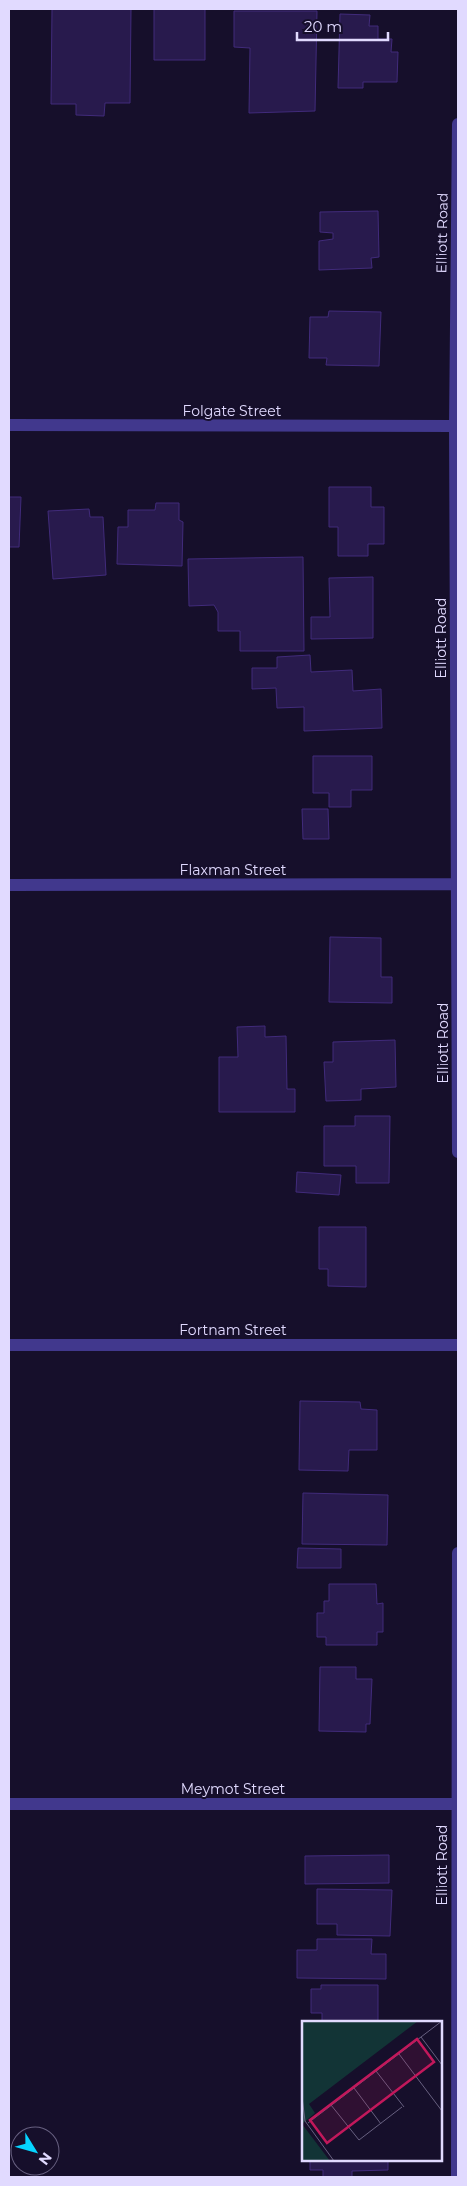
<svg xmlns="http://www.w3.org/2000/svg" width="467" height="2186" viewBox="0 0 467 2186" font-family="Montserrat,sans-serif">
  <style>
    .building { fill: #281a4d; stroke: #412b7b }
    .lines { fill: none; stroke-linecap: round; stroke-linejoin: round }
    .minor { stroke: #41388d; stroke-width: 12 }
    .labels { text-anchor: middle; stroke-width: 4; stroke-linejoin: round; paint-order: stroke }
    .street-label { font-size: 14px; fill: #e1daff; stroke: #160f2b }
    .inset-road { fill: none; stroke: #676080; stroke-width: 1 }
    .view { fill: #c2185b; fill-opacity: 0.15; stroke: #c2185b; stroke-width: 2.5 }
    .inset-edge { fill: none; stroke: #e1daff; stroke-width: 2.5 }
  </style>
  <rect width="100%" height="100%" fill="#160f2b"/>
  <path class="building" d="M52 9H131L130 103H105L104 116 76 115V104H51Z
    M154 9H205V60H154Z
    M234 11H317L315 111 249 113 250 48 234 47Z
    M340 14 370 15 369 26H378V39H392L391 52H398L397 82H363V88H338Z
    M378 211 379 257 371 258 372 268 319 270V241L333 239V233L320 232V212Z
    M329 311 381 312 379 366 326 365 327 358H309L310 317H328Z
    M329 487H371V507H384V544H368V556H338V527H329Z
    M9 497H21L19 547H9Z
    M156 503H179V520L183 522 182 566 117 564 118 527H128V510H155Z
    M89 509 90 517H103L106 575 53 579 48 511Z
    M303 557 304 651H240V631H218V612L214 605 189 606 188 559Z
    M373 577V638L311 639V617H330L329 578Z
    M310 655 311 672 352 670 353 691 381 689 382 728 304 731V707L277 708 276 688 252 689V668H277V657Z
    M313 756H372V790H351V807H329V793H313Z
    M302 809H328L329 839H303Z
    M330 937 381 938V977H392V1003L329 1002Z
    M265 1026V1037L286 1036 287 1089H295V1112H219V1057H238L237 1027Z
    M395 1040 396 1087 361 1089V1100L326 1101 324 1062H333V1042Z
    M355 1116H390L389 1183H356V1166H324V1126H355Z
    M297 1172 341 1175 339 1195 296 1192Z
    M319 1227H366V1287L328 1286V1269H319Z
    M300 1401 360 1402 361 1409 377 1410V1450H349L348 1471 299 1470Z
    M303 1493 388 1495 387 1545 302 1544Z
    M298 1548 341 1549V1568H297Z
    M329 1584H376L377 1604 383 1603V1632H377V1645H326V1637H317V1613H324V1601H329Z
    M320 1667H356V1679H372L370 1724H366V1732L319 1731Z
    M389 1855V1883L305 1884V1856Z
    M317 1889 392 1890 390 1936 337 1935V1924H317Z
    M317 1939H372L371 1954H386V1979L297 1978V1950H317Z
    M321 1985H378V2022H322V2013H311V1989H321Z
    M310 2160H388V2170L352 2171V2177H323V2170H310Z"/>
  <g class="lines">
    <path class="minor" d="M458 124 455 426 458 1152
      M9 425 455 426
      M9 885 457 884
      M9 1345H458
      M9 1804H457
      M457 2177 458 1553"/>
  </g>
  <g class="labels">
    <g class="street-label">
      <text transform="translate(442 233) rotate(-89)" y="5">Elliott Road</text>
      <text x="232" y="416">Folgate Street</text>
      <text transform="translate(441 638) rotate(-90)" y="5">Elliott Road</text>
      <text x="233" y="875">Flaxman Street</text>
      <text transform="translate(443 1043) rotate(-90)" y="5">Elliott Road</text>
      <text x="233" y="1335">Fortnam Street</text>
      <text x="233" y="1794">Meymot Street</text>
      <text transform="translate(442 1865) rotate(-90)" y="5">Elliott Road</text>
    </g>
  </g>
  <g transform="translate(302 2021)">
    <rect width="140" height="140" fill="#160f2b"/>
    <path d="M0 0H116L7 83 13 92 0 103 28 140H0Z" fill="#123436"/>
    <path class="inset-road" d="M119 16 140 44M97 33 140 90M74 50 102 86M52 67 79 103M0 76 3 100 32 140M29 84 57 119 100 86M6 102 140 0"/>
    <path class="view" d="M115 18 132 41 25 122 8 99Z"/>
    <rect width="140" height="140" class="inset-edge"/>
  </g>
  <rect width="467" height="2186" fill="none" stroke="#e1daff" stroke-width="20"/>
  <g transform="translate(35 2151) rotate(127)"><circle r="24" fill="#160f2b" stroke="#676080"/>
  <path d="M0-4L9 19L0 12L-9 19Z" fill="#06d4ff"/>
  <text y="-8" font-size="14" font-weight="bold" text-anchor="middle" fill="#e1daff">N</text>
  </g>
  <path d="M297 32v8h91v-8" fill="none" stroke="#e1daff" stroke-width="2.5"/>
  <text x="304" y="32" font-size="15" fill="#e1daff" stroke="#160f2b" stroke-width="4" paint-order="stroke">20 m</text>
</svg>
